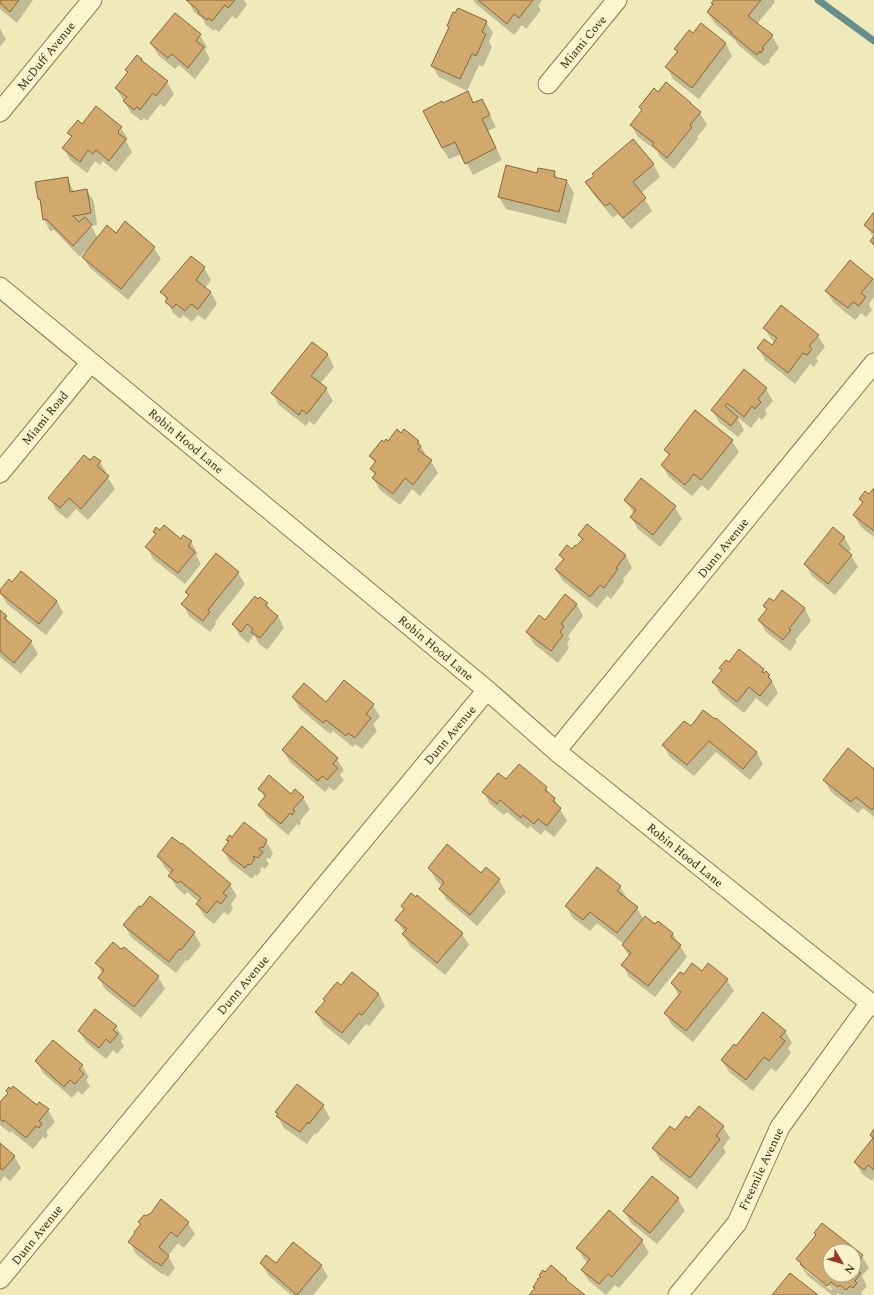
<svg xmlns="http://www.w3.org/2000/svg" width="874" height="1295" viewBox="0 0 874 1295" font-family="Spectral,serif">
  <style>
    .shadow { fill: #0003; fill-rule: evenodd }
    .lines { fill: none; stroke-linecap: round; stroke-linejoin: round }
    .stream { stroke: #668e8b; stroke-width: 7 }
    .building { fill: #d1a96d; stroke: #886638 }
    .street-casing { stroke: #887953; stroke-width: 21 }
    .street { stroke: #fbf6cd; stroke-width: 19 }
    .labels { text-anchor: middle; stroke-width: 3; stroke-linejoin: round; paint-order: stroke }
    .street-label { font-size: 12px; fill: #352c19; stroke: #f7f2c9 }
  </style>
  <rect width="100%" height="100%" fill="#f0eaba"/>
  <path class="shadow" d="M0 0H33L17 23 0 9Z
    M188 0H244L247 5 236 19 232 16 219 32 215 29 214 31 206 25 203 19 194 12Z
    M473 0H542L538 6 541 10 526 29 522 25 514 35 476 4Z
    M715 0H774L775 2 757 24 772 36 779 48 769 60 770 62 768 64 767 63 764 66 738 45 735 40 715 24 708 12 714 5Z
    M175 14 200 35 207 47 205 50 210 59 195 79 179 65 175 69 158 55 151 43Z
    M486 22 493 33 489 42 492 47 483 67 479 65 467 91 439 77 432 66 449 28 448 26Z
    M701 25 726 44 732 56 699 99 673 79 667 67 678 53 676 49 694 34Z
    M0 29 6 39 0 47Z
    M141 60 143 63 167 82 174 94 164 107 160 104 147 121 144 118 142 121 131 113 116 88 128 73 127 70Z
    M468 92 474 103 488 112 496 127 488 131 502 160 473 175 462 154 449 159 442 148 443 104Z
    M658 93 692 107 700 113 707 125 697 137 698 139 674 169 660 157 657 151 638 137 631 125 642 111 640 107Z
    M83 125 121 128 128 139 126 141 132 152 116 172 103 161 100 165 95 161 87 173 70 160 64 148 72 138 69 133Z
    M633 141 654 165 660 177 641 193 652 211 631 229 618 214 613 218 593 194 586 183Z
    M554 172 558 179 567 181 574 193 566 224 506 209 499 197 538 174Z
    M67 178 74 192 87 190 94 202 97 225 91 226 98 238 116 234 154 248 161 259 128 300 90 268 83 257 86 252 85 251 80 257 54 230 50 231 44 219 41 204 39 199Z
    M874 213V247L871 241 874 238 865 225Z
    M191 258 204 268 211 280 205 288 211 292 217 304 205 320 198 315 192 322 183 315 180 319 173 313 162 292Z
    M872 279 874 282V297L869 304 872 310 866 317 861 313 855 320 833 302 827 291Z
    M764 328 818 336 825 347 816 358 818 361 814 367 810 364 795 384 765 360 758 348 772 346 775 342 771 339Z
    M313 343 328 355 334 367 320 384 326 389 333 401 314 425 309 421 306 426 279 405 272 393Z
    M744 371 766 389 773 401 765 410 767 414 762 420 759 417 751 428 737 417 744 430 738 437 719 422 712 410Z
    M696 411 732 441 739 452 708 491 702 485 692 496 669 477 662 466 669 457 665 450Z
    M401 434 418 441 425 453 424 454 426 457 431 461 438 473 420 496 412 489 400 505 380 490 373 478 375 476 371 469 375 464 370 456 384 443H388Z
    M90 461 100 462 107 474 106 475 115 489 88 520 76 509 67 519 56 510 50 498Z
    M641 480 675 507 682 519 660 547 638 529 631 517 634 514 625 500Z
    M874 490V537L861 527 854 515 863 503 861 499 869 496Z
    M587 526 626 556 632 568 623 579 624 582 611 599 607 596 597 608 563 581 556 570 564 561 561 556 576 547 582 540 579 535Z
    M154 532 191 542 198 554 196 555 201 564 185 584 153 559 147 547 156 535Z
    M844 537 851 549 848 553 851 555 858 567 835 595 812 576 805 564Z
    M216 555 238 573 245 584 215 622 216 624 210 632 189 616 183 604 189 596 186 592Z
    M783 591 805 609 811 621 795 640 797 642 790 651 766 632 759 620 767 610 764 606 774 603Z
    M0 592 57 601 63 613 46 635 7 604Z
    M565 595 577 605 583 616 568 636 570 639 567 643 569 648 558 663 534 644 527 632 545 621Z
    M267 604 271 611 278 616 284 628 267 650 259 644 254 635 248 643 240 636 233 624Z
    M0 612 6 617 11 625 31 642 38 654 21 674 0 657Z
    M729 664 763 670 769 676 778 693 767 707 756 698 744 713 720 694 714 682 722 672 720 668Z
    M293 698 327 703 373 705 380 717 373 724 377 731 362 749 355 744 353 747 333 731 330 734 300 709Z
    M716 720 757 753 763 764 750 780 716 752 694 776 670 757 663 745 691 727Z
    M283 750 337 759 344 770 340 775 344 780 334 791 329 787 325 792 290 762Z
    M519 765 546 788 551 795 554 798 567 821 554 837 545 830 541 835 530 826 528 829 507 812 504 815 490 804 484 792 506 781Z
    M874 770V817L863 808 858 813 831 792 824 780Z
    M260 789 303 798 310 809 300 821 301 823 299 826 297 824 288 835 266 816 260 805 265 798Z
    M233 838 266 841 273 853 270 859 268 858 266 860 269 864 265 869 262 867 260 869 261 871 257 876 255 875 252 879 230 862 223 850 229 842 228 840Z
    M158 856 230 885 237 896 231 904 233 909 228 915 224 912 214 924 204 916 197 904 199 902 187 892 185 895 176 887 170 876 171 874 165 868Z
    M429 868 482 874 499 880 506 892 477 926 447 900 440 889 442 886 436 880Z
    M620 887 627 898 637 908 644 920 656 925 658 923 673 934 687 957 655 997 629 977 623 965 629 956 623 946 624 944 597 923 590 931 573 918 566 906Z
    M402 906 462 934 469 945 445 975 410 946 403 934 405 933 396 920 404 910Z
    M124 925 194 933 201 945 188 961 186 960 176 973 131 937Z
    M124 948 158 977 165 989 141 1018 105 989 99 978 102 973 97 964Z
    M702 972 727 980 734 991 693 1042 672 1025 665 1013 679 996 672 984 684 975Z
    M352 973 379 994 385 1006 369 1026 366 1024 349 1045 323 1024 316 1012 325 1002 324 999 341 987Z
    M116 1027 123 1038 121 1041 124 1046 117 1054 113 1050 106 1059 86 1042 79 1031Z
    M785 1031 792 1043 788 1048 791 1053 776 1072 771 1068 753 1091 729 1072 722 1060Z
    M36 1061 82 1066 89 1077 86 1080 90 1086 82 1095 78 1091 72 1098 43 1073Z
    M0 1103 37 1106 48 1110 55 1122 46 1132 48 1135 46 1139 43 1137 33 1149 11 1131 10 1133 0 1125Z
    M323 1106 330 1118 316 1135 315 1133 307 1144 284 1128 277 1116 278 1115 277 1112Z
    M690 1120 723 1127 730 1138 723 1147 726 1152 697 1189 660 1160 653 1148Z
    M874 1131V1178L872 1181 862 1174 855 1162 873 1139 871 1135Z
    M0 1144 14 1156 21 1168 10 1181 4 1176 0 1182Z
    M678 1199 685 1211 657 1244 631 1223 624 1211Z
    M151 1214 188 1223 195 1234 184 1248 178 1243 168 1256 175 1268 168 1277 164 1273 163 1275 136 1254 130 1242 141 1225 140 1222Z
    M822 1225 862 1256 869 1268 862 1276 867 1286 861 1293 863 1295H840L838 1293 836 1295H832L808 1276 804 1271 798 1260 817 1236ZM830 1251H854V1275H830ZM805 1267 832 1288 831 1290 805 1270Z
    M642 1241 649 1253 619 1288 615 1285 606 1295 589 1281 582 1270 588 1263 584 1259 577 1248Z
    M261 1263 321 1265 328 1277 313 1295H291L268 1275Z"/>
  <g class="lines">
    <path class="stream" d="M818 0 874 41"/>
  </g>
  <path class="building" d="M0 0H19L10 12 0 3Z
    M186 0H235L228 8 225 5 212 21 208 18 207 20 198 13 199 11Z
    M478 0H533L519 18 514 14 507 24Z
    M714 0H761L748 16 773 35 762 48 764 49 761 53 760 51 757 55 730 33 731 32 707 12 713 4 711 3Z
    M458 8 487 21 482 32 486 34 476 56 472 54 460 79 431 66 449 27 447 26 453 12 455 13Z
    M175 13 201 34 196 41 204 47 188 68 172 54 168 58 150 43Z
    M701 23 726 43 692 88 665 67 678 51 674 49 689 30 693 33Z
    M137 55 142 59 141 60 168 81 156 96 153 93 140 110 137 107 134 110 123 101 127 97 115 88 128 72 125 70Z
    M666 82 691 103H690L701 112 690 125 692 127 667 158 652 145 654 143 630 125 642 110 639 107 654 88 658 92Z
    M468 91 473 103 482 99 490 115 482 119 496 148 465 164 455 142 442 148 423 111 442 101 443 103Z
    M96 106 122 127 118 131 119 132 118 133 126 139 109 161 96 150 93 154 88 150 80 162 62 148 72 136 67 133 78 120 82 124Z
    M633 139 654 164 633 182 646 198 623 218 610 203 605 206 585 182 594 176 592 174Z
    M506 165 537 173 538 168 555 171 554 177 567 180 559 212 498 197Z
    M68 177 70 192 87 189 91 213 73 216 79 222 85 217 92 225 73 246 46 219 43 220 40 199H38L35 182Z
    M874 212V233L864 225Z
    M125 221 155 247 121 289 82 257 107 225 116 233Z
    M874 236V245L870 241Z
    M191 256 205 267 196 280 211 292 198 309 191 304 185 311 176 304 173 308 165 302 168 298 160 292Z
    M850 260 873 279 861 293 866 297 859 306 853 302 848 308 825 291Z
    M781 305 819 335 809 346 812 349 807 355 803 353 788 373 757 348 764 339 772 345 777 338 763 328Z
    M312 342 328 354 311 376 327 388 307 414 302 410 299 415 271 393Z
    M744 369 767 388 758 399 761 402 755 409 752 406 744 417 727 403 725 406 738 417 731 426 711 410Z
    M695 410 733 440 701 480 694 474 685 485 661 465 670 454 664 450Z
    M397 429 401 433 404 429 419 441 417 443 421 446 418 450 432 460 413 485 405 478 393 494 372 478 376 473 370 469 376 461 369 456 382 440 384 442 386 439 388 441Z
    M84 455 90 460 94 456 101 461 97 466 109 476 81 509 69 498 60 508 48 498Z
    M641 478 676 506 653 535 630 517 636 510 624 500Z
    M874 488V531L853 515 863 502 859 499 865 491 869 494Z
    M587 524 626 555 616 568 618 569 604 588 600 585 590 597 555 569 564 559 559 555 567 545 572 549 575 545 576 546 583 539 578 535Z
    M164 525 181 539 183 535 192 541 188 546 195 552 178 573 145 547 156 534 153 532 156 527 160 530Z
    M833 527 845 537 839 544 852 555 828 584 804 564Z
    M216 553 239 572 208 610 210 612 203 621 181 604 189 595 185 592Z
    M21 571 57 601 39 624 0 593V590L9 579 12 582Z
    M782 590 805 608 789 629 791 630 783 640 758 620 767 609 763 606 769 598 774 601Z
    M565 594 577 604 561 624 564 626 560 632 563 635 551 651 526 632 539 615 545 620Z
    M255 596 258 599 260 597 268 603 265 605 278 616 260 638 251 632 253 629 247 624 241 632 232 624Z
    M0 610 7 616 4 618 32 641 14 663 0 651Z
    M739 649 764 669 762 672 764 673 766 671 770 675 768 677 772 681 760 696 749 687 737 702 712 682 722 670 719 668 726 660 729 662Z
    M344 680 374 704 366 714 371 718 355 738 348 733 346 736 326 720 323 723 292 697 304 683 326 702Z
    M703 710 715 719 716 718 757 752 743 769 709 741 687 765 662 745 684 721 691 726Z
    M302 726 338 758 333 764 338 768 327 780 322 776 318 781 282 750Z
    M848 748 874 769V808L872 810 856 797 851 802 823 780Z
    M519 764 547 787 545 790 555 798 553 801 561 808 547 826 538 819 534 824 523 815 521 818 500 800 497 804 482 792 498 773 506 779Z
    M269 775 291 794 295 789 304 797 293 809 295 811 292 815 290 813 281 824 258 805 266 795 258 789Z
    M244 822 267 840 263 848 261 847 259 849 263 852 258 858 254 856 253 857 255 859 250 865 248 864 245 868 222 850 229 841 226 840 230 835 232 837Z
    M172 837 181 844 182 843 231 884 223 893 227 896 221 904 217 901 207 913 196 904 201 898 180 881 178 883 168 876 173 870 157 856Z
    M447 844 481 873 486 867 500 879 470 915 439 889 444 882 428 868Z
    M597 867 621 886 617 891 638 907 617 933 590 912 583 920 565 906Z
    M411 893 416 897 417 895 463 933 437 963 402 934 407 929 395 920 404 909 401 906Z
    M150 896 195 932 181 950 179 949 169 962 123 925 139 906 141 907Z
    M645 916 655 924 658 921 673 933 671 937 681 945 648 986 621 965 631 953 622 945Z
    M113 942 121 949 124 947 159 976 134 1007 98 978 104 970 95 963Z
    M692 963 702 971 708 963 728 979 686 1031 664 1013 681 992 671 983 680 972 684 974Z
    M352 972 379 994 362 1015 359 1013 342 1033 315 1012 325 1001 323 999 337 982 341 985Z
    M95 1009 117 1026 113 1030 118 1034 110 1043 106 1039 99 1048 78 1031Z
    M763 1012 786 1031 780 1037 785 1041 769 1061 764 1057 746 1080 721 1060 734 1044 736 1046Z
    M53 1040 83 1065 79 1069 84 1074 75 1084 70 1080 64 1087 35 1061Z
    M297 1084 324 1105 309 1124 308 1122 300 1132 276 1116 278 1114 275 1112Z
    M13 1086 37 1105 39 1102 49 1109 39 1121 42 1123 39 1128 36 1126 26 1138 4 1120 3 1122 0 1119V1102L8 1093 6 1091 9 1087 11 1089Z
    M699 1106 724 1126 716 1136 720 1139 690 1178 652 1148 670 1126 675 1130 686 1116 689 1118Z
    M874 1129V1170L868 1165 864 1170 854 1162 873 1138 870 1135Z
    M0 1143 15 1156 3 1170 0 1168Z
    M652 1176 679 1198 650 1233 623 1211Z
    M161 1199 189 1222 177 1237 171 1232 159 1247 169 1256 161 1266 157 1262 156 1263 128 1242 135 1233 134 1232 141 1224 138 1222 144 1215 146 1216 151 1213Z
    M609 1210 643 1240 612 1277 608 1274 599 1284 581 1270 590 1259 576 1248Z
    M822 1223 863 1255 854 1266V1251H830V1275H854V1268L861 1273 855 1281 857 1283 853 1288 850 1286 846 1290 840 1285 838 1287 831 1282 827 1286 800 1264 801 1263 796 1259 816 1235 814 1233Z
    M293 1242 322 1265 297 1295 260 1263 266 1255 276 1263Z
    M551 1265 567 1279 566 1280 585 1295H529L535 1288 533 1287 538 1280 537 1279 541 1277 539 1275 543 1270 545 1272Z
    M790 1273 818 1295H772Z"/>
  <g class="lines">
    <defs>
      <path id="street" d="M548 84 617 0
        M0 112 92 0
        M0 287 487 690 556 751 874 1006
        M0 473 91 362
        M556 751 874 363
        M0 1279 487 690
        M678 1295 737 1223 780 1127 870 1003"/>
    </defs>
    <use href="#street" class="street-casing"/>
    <use href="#street" class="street"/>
  </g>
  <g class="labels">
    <g class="street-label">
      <text transform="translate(583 42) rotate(-50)" y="4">Miami Cove</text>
      <text transform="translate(46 56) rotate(-51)" y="4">McDuff Avenue</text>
      <text transform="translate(45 418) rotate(-51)" y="4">Miami Road</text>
      <text transform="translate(186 441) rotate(40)" y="4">Robin Hood Lane</text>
      <text transform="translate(723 548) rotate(-51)" y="4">Dunn Avenue</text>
      <text transform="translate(436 648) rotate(40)" y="4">Robin Hood Lane</text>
      <text transform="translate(450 735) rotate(-50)" y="4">Dunn Avenue</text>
      <text transform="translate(685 855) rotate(39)" y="4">Robin Hood Lane</text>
      <text transform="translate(243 985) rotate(-50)" y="4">Dunn Avenue</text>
      <text transform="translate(761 1169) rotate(-65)" y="4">Freemile Avenue</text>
      <text transform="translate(37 1235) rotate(-51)" y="4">Dunn Avenue</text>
    </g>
  </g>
  <g transform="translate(842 1263) rotate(128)"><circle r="19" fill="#f7f2c9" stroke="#a9a383"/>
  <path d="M0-3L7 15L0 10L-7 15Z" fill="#9a3520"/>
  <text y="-6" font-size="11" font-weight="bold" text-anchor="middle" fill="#352c19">N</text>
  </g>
</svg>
